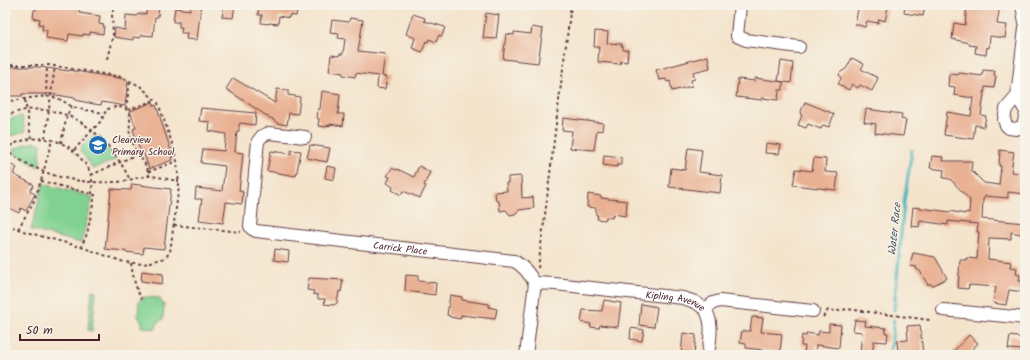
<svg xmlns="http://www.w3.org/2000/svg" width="1030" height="360" viewBox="0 0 1030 360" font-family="Kalam,sans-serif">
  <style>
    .green { fill: #81d292; stroke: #66785e }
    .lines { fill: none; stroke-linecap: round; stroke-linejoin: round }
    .stream { stroke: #45b5bd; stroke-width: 3 }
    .building { fill: #e9b193 }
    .minor-casing { stroke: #643d43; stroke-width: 14 }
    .path { stroke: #643d43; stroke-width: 2; stroke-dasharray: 3 3; stroke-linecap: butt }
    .minor { stroke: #fff; stroke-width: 12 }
    .labels { text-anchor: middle; stroke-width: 3; stroke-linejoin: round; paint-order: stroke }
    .poi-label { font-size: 10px; fill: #4a1f2b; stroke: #f7f3e8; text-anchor: start }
    .street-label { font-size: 10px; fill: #4a1f2b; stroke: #f7f3e8 }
    .water-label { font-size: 11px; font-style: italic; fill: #48545e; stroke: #f7f3e8 }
  </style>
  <rect width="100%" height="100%" fill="#f7f3e8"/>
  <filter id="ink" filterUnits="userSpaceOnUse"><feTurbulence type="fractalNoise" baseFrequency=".025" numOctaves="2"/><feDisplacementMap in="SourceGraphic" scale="8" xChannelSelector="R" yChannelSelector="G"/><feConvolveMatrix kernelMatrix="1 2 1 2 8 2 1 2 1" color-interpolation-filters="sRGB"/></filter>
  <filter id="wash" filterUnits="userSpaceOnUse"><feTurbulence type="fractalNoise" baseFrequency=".012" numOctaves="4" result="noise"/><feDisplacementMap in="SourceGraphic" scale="16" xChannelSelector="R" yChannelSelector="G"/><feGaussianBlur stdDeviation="0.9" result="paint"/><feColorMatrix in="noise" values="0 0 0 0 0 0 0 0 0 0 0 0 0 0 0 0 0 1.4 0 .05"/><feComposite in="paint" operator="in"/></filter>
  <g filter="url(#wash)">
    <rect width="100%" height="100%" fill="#f4e4cc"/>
    <path class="green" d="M22 116 25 132 11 136 5 126V120Z
      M94 134 107 147 115 160 93 169 85 157 79 150Z
      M36 142 41 144 40 164 38 167 13 152 14 149 27 144Z
      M43 184 93 197 81 243 31 230Z
      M92 290 96 291 92 331 88 330Z
      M145 297 159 298 164 305 163 319 157 323 156 329 142 327V322L138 316 139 301Z"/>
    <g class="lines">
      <path class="stream" d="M894 310 904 202 912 150
        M890 355 894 320"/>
    </g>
    <g id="blocks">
      <path class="building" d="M37 5H80L79 13 100 16 99 24 104 25 103 34 90 32V35L83 34V36L69 34 68 41 46 38 47 30H42L43 25 39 24 40 19 33 18 34 10H36Z
        M147 5H159L158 17H155L153 36 141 35 140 38 133 37V40L114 37 115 28 125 30 126 15 137 16 138 14H146Z
        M190 5H201L197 40 186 39 187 33H181L182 27H179V22H173L175 8 190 10Z
        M224 5H235L233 18 222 17Z
        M259 5H298L296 16 289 15V18L279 16 278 24 269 23V24L261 23 262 15H258Z
        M859 5H881L888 7 885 21 879 19 878 23 867 21 865 27 855 24Z
        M905 5 925 6 923 16 904 13Z
        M967 5H1000L997 24 1007 25 1005 38 990 36 989 48 987 47 986 55 975 53 976 46 969 45V43L952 39 954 23 965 25Z
        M486 13 499 15 496 39 483 38Z
        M413 14 425 18 424 21 445 27 442 36 439 35 436 42 429 39 428 42 426 41 422 52 412 48 415 38 406 34Z
        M350 18 363 20 358 51 385 54 382 76 387 77 385 89 377 88 378 76 356 73 355 77 343 75V73L329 71 331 55 339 56 340 54H343L345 39 338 38 339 34 330 33 332 20 349 22Z
        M532 27 543 29 538 63 503 59 506 34 514 35V32L531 34Z
        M595 31 608 32 607 43 622 44 621 46H623V50H628L627 62 621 61 620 64 598 62 599 47H594Z
        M708 56 710 68 693 72 695 79 691 80 692 86 672 91 670 81 667 82 666 79 659 80 656 70Z
        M852 58 864 64 861 69 878 78 872 91 860 85 858 88 852 84 849 90 838 84 841 79 839 74 841 72 846 69Z
        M781 61 793 63 791 83 778 81Z
        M5 67H39L69 71V70L125 79V80L128 81 125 106 102 102 101 105 94 104 75 100V98L51 94H22V96H5Z
        M983 70 995 71 994 75 996 76 994 88 985 87 981 115 986 116 984 127 975 125 973 139 944 135 947 112 971 116 973 98 954 95 955 87 948 86 949 74 958 75 959 73 982 76Z
        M233 78 275 103 277 89 288 90V95L300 97 298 114 289 113 287 125 277 123 273 120V119L270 118 226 89Z
        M755 78 783 82V90H779L778 100 762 98V100L736 97 738 79 755 81Z
        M322 91 340 94 338 114H344L343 126 330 124V126L327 125V127L318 126 319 119 317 118 318 109H320Z
        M153 102 154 106 156 105 173 157H171L172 160 149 169 143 151 141 152 136 140 133 129 136 128 130 111Z
        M805 102 834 114 829 127 823 125 821 129 808 124 806 128 798 125 802 115 800 114Z
        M201 108 256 113 255 125 241 123 239 124V131H237L235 152 243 153 239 191 243 192 242 204 226 202 223 223 199 220 202 199H195L196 188 222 191 225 166 201 163 203 149 224 151 226 134 209 131 210 122 199 121Z
        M866 109 902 114 901 119 906 120 903 136 875 133 876 124 864 122Z
        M563 118 603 123 602 131 597 130 594 150 570 148 572 131 562 130Z
        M766 143 781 145 779 154 765 153Z
        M310 145 330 148 327 162 307 158Z
        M688 148 702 150 699 172 722 175 720 193 669 187 671 168 685 170Z
        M291 150 301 151 296 176 267 171 271 151 291 154Z
        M1000 150 1014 152 1011 172 1025 173V194L1008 192V198L985 196 984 199H983L982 219 1025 223V235L1011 232V239L989 238 988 259 1011 262 1010 267 1017 268 1016 274 1020 275 1019 281 1025 282 1023 292 1009 290 1006 305 993 303 996 287 969 285 968 289 958 288 960 260H966V258L977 259 979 232H977L978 224 948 221V225L920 221 919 227 911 226 913 207 950 212V211L965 214 966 212 969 213 970 200 950 179 943 178 944 170 930 168 932 156 943 157 942 161H972L971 170 984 183 999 185 1001 166H999Z
        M604 155 621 157V165H617V167L603 165Z
        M814 158 826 159 825 172 838 173 836 190 793 185 796 169 812 171Z
        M5 161 17 168 13 174 34 185 30 191 35 194 26 211 21 208 19 213 5 206Z
        M327 166 336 168 334 180 325 178Z
        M419 166 430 172 424 185 426 186 420 198 403 191 401 195 392 190 393 187 387 183 390 177 387 176 392 168 396 170 397 169 414 177Z
        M521 176 522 198 533 197 534 208 519 210 515 214 510 215 506 210 500 211 499 201H496L495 192 507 191 506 183H508V177Z
        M132 184 171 189 164 249 144 247 143 254 125 252V251L105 249 111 189 131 190Z
        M588 194 601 196V198L627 201 626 216 613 214 612 218 606 217 605 220 597 219 598 215H596V208L587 207Z
        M275 249 289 251 288 262 274 260Z
        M913 253 935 257 947 278 932 286 930 283 928 285 920 271 916 269 917 267 910 266Z
        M142 271 163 274 162 284 141 281Z
        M406 275 418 276V281L436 283 435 295 405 291Z
        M309 278 343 280 341 292 339 291 337 303 334 305 324 304 325 299H318V295L313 294 314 291 307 290Z
        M450 295 462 297V300L489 304V307L497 309 495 319 461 315 460 319 450 317V316L447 315Z
        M604 300 621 303 618 327 600 325 599 328 590 327 591 324 581 322 583 310 602 311Z
        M641 304 657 307 654 327 639 325Z
        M752 317 763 318 761 332 782 334 780 352 746 348V344L740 343 742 331H750Z
        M855 320 866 321 865 326 886 328 885 333H888L887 342 874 341 872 354 860 353 862 332 853 331Z
        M829 324 841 325 839 348 816 345 815 354 804 353 805 346H801L802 335 806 336 807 333 818 335 819 331 829 332Z
        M920 325 923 355H904V351L898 352 897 341 908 340 907 326Z
        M631 328 644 330 642 341 630 339Z
        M683 333 696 335 694 355H681Z
        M969 335 978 343 967 355H950Z
        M1010 336 1025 338V350L1008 349Z"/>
    </g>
  </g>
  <g filter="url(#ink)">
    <use href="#blocks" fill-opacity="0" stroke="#643d43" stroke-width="1"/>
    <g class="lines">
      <defs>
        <g id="minor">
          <path d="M740 5 737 36 746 40 799 47"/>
          <path d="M1022 5 1025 22"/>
          <path d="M1025 28 1017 96 1006 109 1004 120 1006 125 1009 128 1016 129 1023 126 1025 117"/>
          <path d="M1017 96 1025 110"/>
          <path id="s1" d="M305 137 269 133 262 136 258 141 250 226 252 229 256 231 514 261C524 266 529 274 535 283"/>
          <path id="s2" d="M535 283 555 284 683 298 695 302 705 309 713 303 720 301 813 311"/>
          <path d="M705 309C714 323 710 339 708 355"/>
          <path d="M943 310 1025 318"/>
          <path d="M526 355 535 283"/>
        </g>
      </defs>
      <use href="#minor" class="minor-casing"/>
      <path class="path" d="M107 59 113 35 112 15 114 5
        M5 65H49L121 77 140 86 155 100 158 103 172 143 177 161 179 186 170 252 165 258 144 264 124 262 81 247 26 232 13 227
        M46 96 47 66
        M25 100 31 138
        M5 101C21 101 36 95 52 97 60 98 64 102 71 106 77 109 97 112 105 113L106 110C111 107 122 105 127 110 133 115 128 127 130 134 132 140 134 149 138 154 144 162 147 166 149 176
        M126 109 130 81
        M128 110 155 100
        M5 115C12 114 19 111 26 110 75 105 110 139 130 180
        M5 134 11 145
        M45 138 55 66
        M61 143 67 115 72 106
        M5 149C30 132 63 135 82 160 86 164 90 170 91 176 93 181 92 188 92 194
        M5 150C41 175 71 184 115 182 126 182 137 177 148 176 158 176 169 180 179 181
        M74 150 101 121 105 113
        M148 172 177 161
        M91 175 138 154
        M41 181 95 195 87 234 81 247
        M174 225 241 232
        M18 229 33 203 41 181 52 140
        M131 263C133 276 135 288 142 299
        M538 268 546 207 556 124 571 5
        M823 317 828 310 837 311 847 309 930 320"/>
      <use href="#minor" class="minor"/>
    </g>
  </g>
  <defs>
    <symbol id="school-disc" viewBox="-11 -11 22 22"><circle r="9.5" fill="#1f6fb2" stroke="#f7f3e8"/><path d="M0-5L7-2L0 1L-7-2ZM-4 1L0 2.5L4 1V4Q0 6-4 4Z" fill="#fff"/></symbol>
  </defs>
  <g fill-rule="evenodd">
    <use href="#school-disc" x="87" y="134" width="22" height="22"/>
  </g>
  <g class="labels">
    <g class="poi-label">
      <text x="112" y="143">Clearview<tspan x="112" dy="12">Primary School</tspan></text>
    </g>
    <g class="street-label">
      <text dy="4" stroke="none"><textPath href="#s1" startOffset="289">Carrick Place</textPath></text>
      <text dy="4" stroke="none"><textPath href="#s2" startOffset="142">Kipling Avenue</textPath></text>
    </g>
    <g class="water-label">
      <text transform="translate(894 229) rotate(-84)" y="4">Water Race</text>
    </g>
  </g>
  <rect width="1030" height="360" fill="none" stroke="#f7f3e8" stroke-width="20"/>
  <path d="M20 334v6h79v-6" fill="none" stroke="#4a1f2b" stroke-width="2"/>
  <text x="26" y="334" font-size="12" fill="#4a1f2b" stroke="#f7f3e8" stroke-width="3" paint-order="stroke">50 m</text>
</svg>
